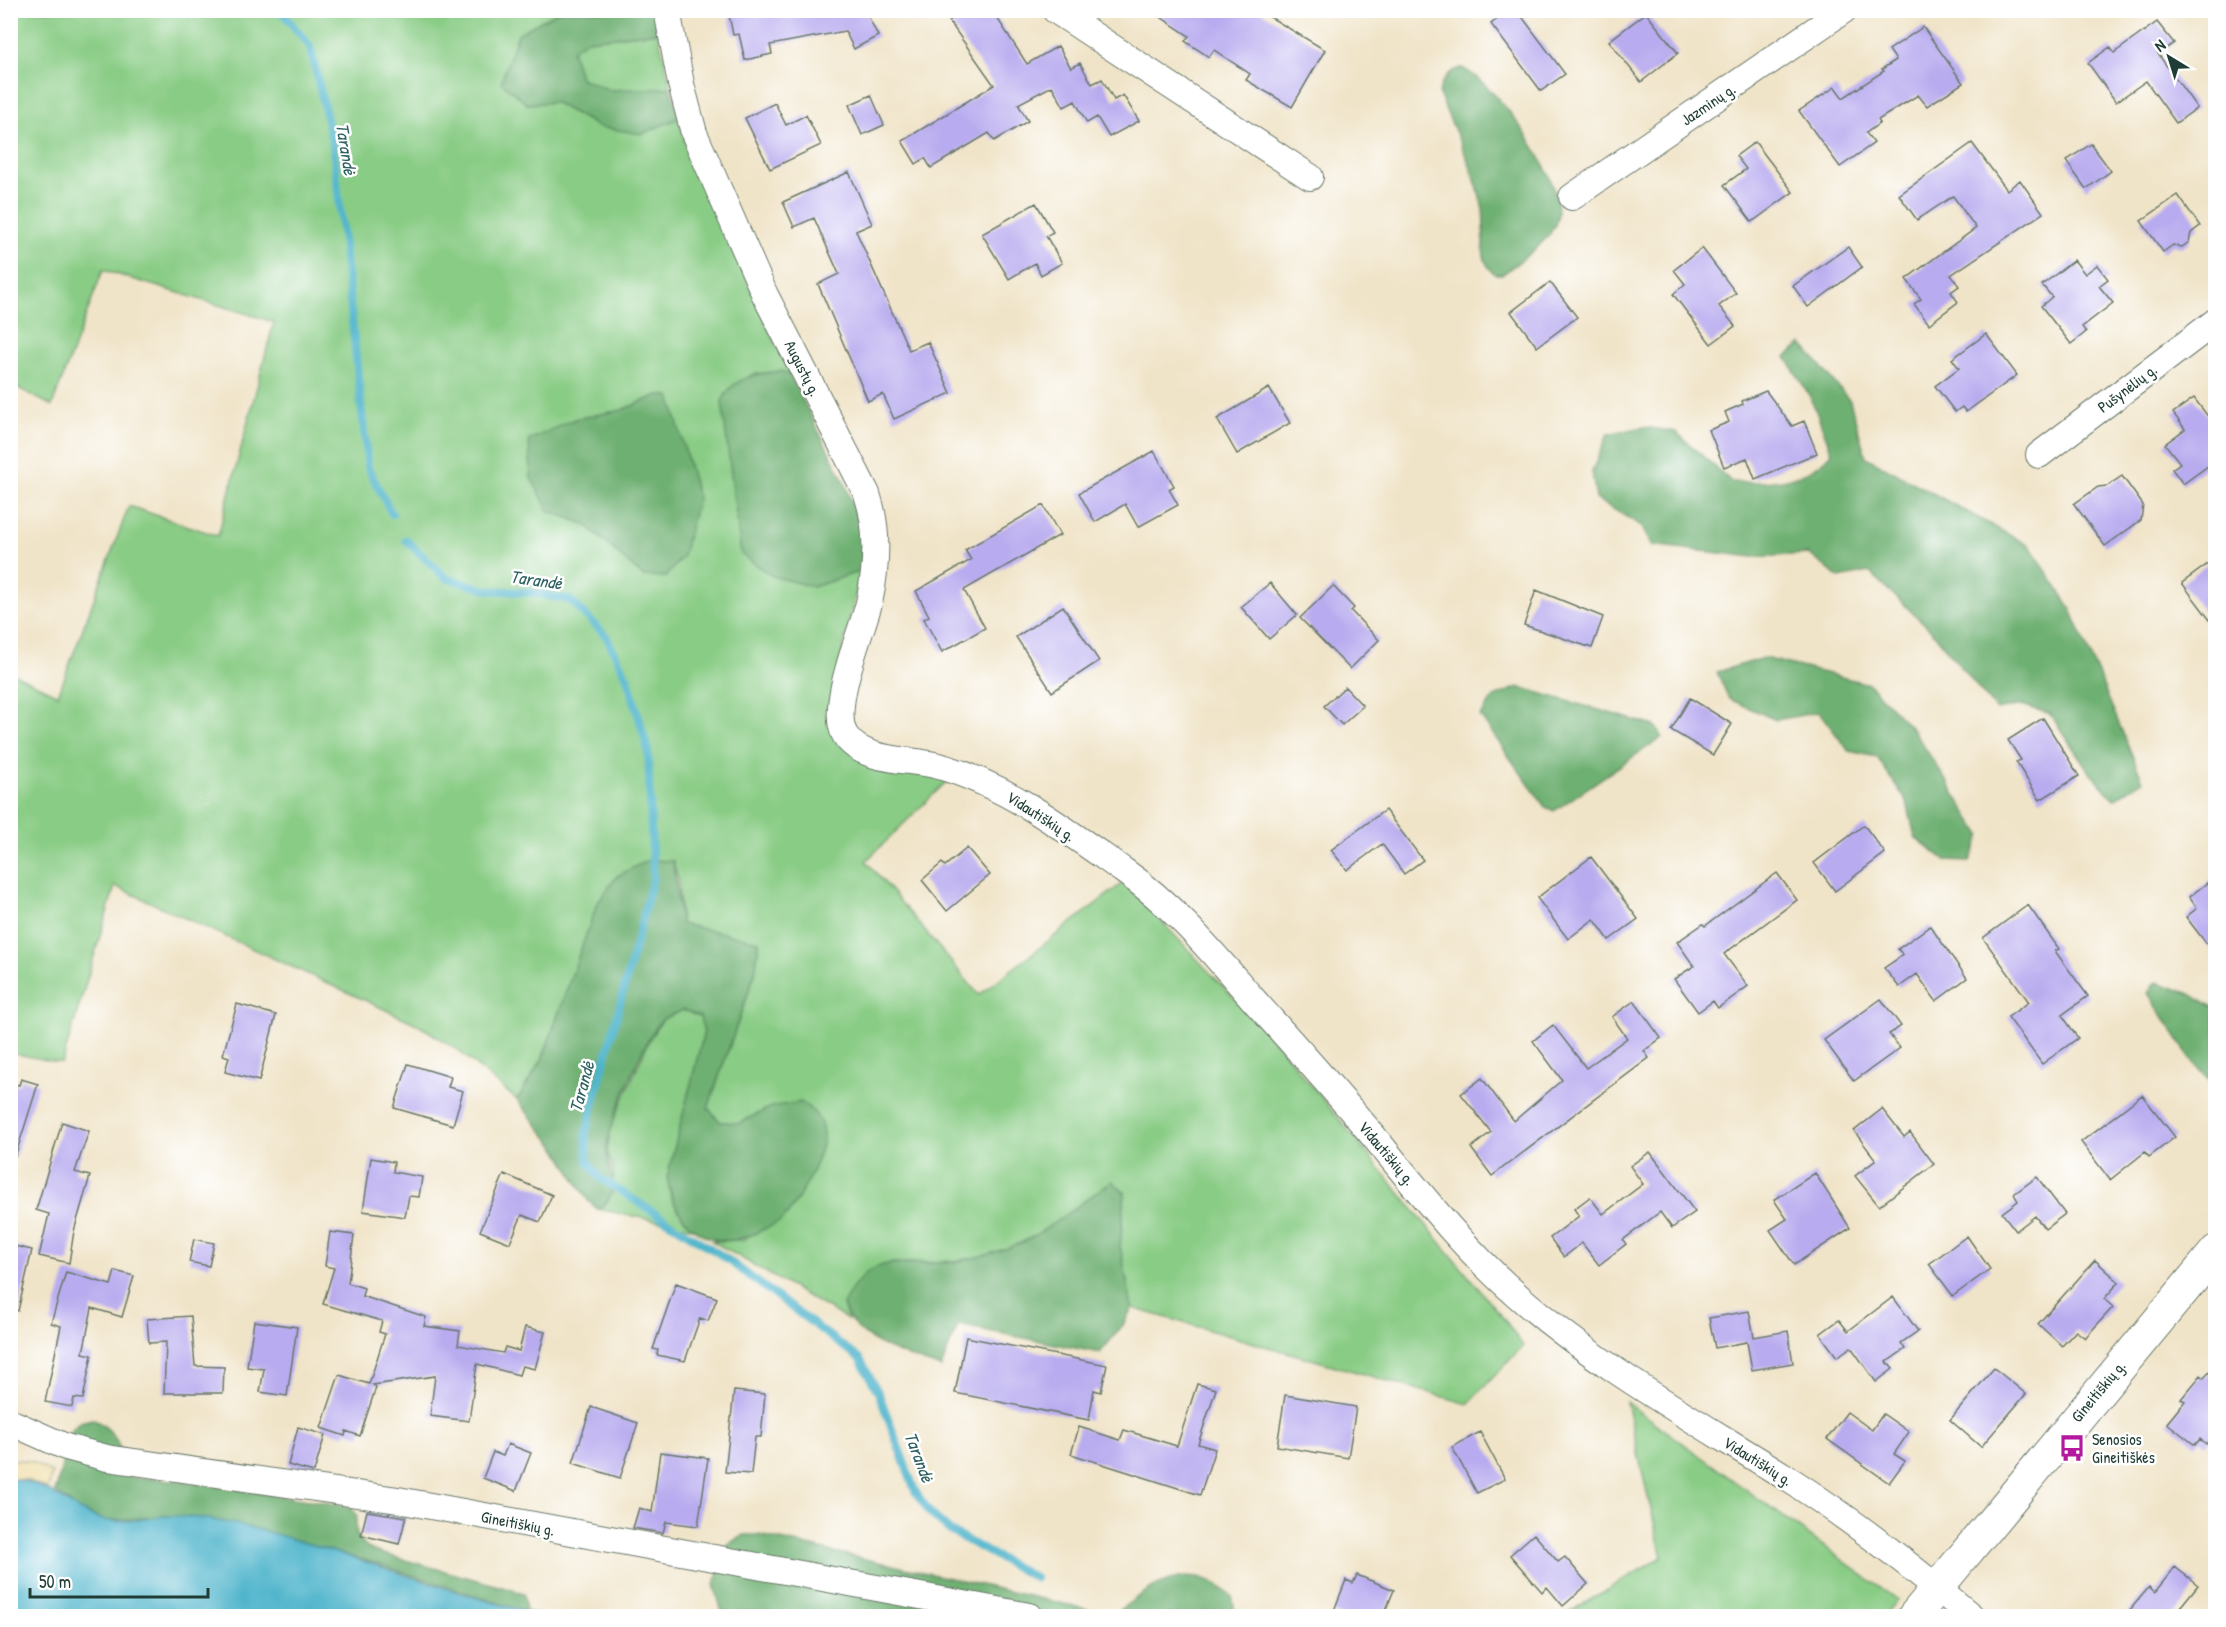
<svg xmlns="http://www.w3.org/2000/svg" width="2226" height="1627" viewBox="0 0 2226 1627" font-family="'Patrick Hand',sans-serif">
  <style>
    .green { fill: #89cc85; stroke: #54845c; stroke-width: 1.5; fill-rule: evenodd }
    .forest { fill: #6eb072; stroke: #467653; stroke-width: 1.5 }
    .sand { fill: #eeda9e; stroke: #868c69; stroke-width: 1.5 }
    .water { fill: #4db4cb; stroke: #367880; stroke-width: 1.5 }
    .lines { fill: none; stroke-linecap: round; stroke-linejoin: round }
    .stream { stroke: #4db4cb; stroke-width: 8 }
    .building { fill: #b8abef }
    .minor-casing { stroke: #687768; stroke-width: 28 }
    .tertiary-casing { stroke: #687768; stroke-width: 34 }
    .minor { stroke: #fff; stroke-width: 26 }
    .tertiary { stroke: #fff; stroke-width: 32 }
    .labels { text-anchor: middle; stroke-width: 5; stroke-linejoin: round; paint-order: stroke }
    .street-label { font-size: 16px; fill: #1f3d34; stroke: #fff }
    .poi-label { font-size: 16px; fill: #1f3d34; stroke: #fff; text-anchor: start }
    .water-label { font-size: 18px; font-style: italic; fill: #2d6161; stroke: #fff }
  </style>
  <rect width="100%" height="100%" fill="#fff"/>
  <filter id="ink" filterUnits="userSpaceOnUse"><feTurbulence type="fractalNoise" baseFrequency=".0167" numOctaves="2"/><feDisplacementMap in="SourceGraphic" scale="12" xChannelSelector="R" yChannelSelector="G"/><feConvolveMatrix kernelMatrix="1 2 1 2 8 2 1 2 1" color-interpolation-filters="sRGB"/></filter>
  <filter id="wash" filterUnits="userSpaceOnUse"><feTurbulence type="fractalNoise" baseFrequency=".008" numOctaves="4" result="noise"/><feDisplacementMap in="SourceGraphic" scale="24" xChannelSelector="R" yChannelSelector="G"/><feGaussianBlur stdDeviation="1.35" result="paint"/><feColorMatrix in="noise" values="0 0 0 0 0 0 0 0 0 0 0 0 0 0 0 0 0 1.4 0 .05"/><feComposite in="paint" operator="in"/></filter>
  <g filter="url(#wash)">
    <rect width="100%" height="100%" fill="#f0e4c8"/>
    <path class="green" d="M11 11H559L518 34 527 104 554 102 599 127 679 118 684 140 790 375 781 371 751 375 813 587 861 571 828 713 833 733 952 776 866 861 979 995 1124 882 1273 1039 1507 1323 1523 1346 1468 1404 1132 1308 1120 1246 1125 1193 1112 1181C1084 1200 1057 1223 1029 1239 986 1263 936 1263 889 1263L843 1305 848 1320 712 1241 745 1240 771 1107 740 1123 720 1122 708 1108 755 973 759 941 681 924 678 880 673 861 617 876 597 904 542 1060 517 1100 459 1051 419 1025 115 886 62 1063 11 1053 10 672 58 695 129 506 218 536 274 322 103 270 52 406 11 384ZM658 395 643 576 585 524 575 419 622 410Z
      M658 32 671 88 609 90 580 78 572 49 586 40Z
      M683 1010 701 1017 704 1032 668 1177 671 1199 693 1228 598 1209 608 1202 614 1174 607 1150 611 1127 650 1038 663 1019Z
      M1626 1402 1897 1600 1884 1616H1563L1662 1557Z"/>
    <path class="forest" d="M559 11H653L658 32 587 40 572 50 580 78 609 90 671 88 679 118 642 134 599 127 554 102 527 104 501 82 518 34Z
      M1462 68C1497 85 1561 173 1558 214 1556 239 1521 259 1503 274H1495C1475 258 1487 234 1483 210 1476 171 1454 131 1439 94 1441 80 1448 71 1462 68Z
      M1802 344 1850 401 1866 457 2030 546 2070 607 2143 781 2114 799 2091 774 2050 714 2022 705 1996 710 1931 630 1869 572 1839 578 1809 554 1754 557 1651 545 1642 526 1596 499 1592 471 1608 434 1644 427 1676 432 1732 482C1769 483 1805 483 1832 453L1811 398 1786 357Z
      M781 371 790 375 845 483 864 539 861 571 813 587 772 576 741 554 722 402C731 377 757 373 781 371Z
      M658 395 670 396 698 498 683 556 666 577 643 576 585 524 549 511 531 478 529 440 575 419 622 410Z
      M1764 658 1869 684 1914 731 1981 835 1970 861 1945 860 1915 837 1907 802 1877 757 1849 751 1819 712 1776 720 1729 699 1717 672Z
      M1518 687 1655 726 1662 737 1554 811 1545 807 1480 716 1494 697Z
      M648 860 673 861 681 924 759 941 755 973 708 1108 720 1122 740 1123 771 1107 801 1102C813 1110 822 1118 823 1134 825 1152 796 1208 782 1220 777 1224 768 1227 762 1230 713 1257 676 1228 667 1177L704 1032 700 1017 683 1010C677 1013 667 1015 662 1020 646 1035 609 1124 607 1147 605 1174 628 1186 598 1209L589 1202 556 1148 517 1100 542 1060 597 904 617 876Z
      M2156 982 2188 993 2215 1008V1087L2190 1058 2148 993Z
      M1112 1181 1125 1193 1120 1246 1132 1308 1123 1325 1100 1353 958 1325 941 1368C906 1355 856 1344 843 1305 872 1246 898 1269 951 1262 976 1259 1002 1251 1025 1241 1049 1230 1088 1197 1112 1181Z
      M92 1419C117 1429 123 1452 128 1477L173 1480 342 1505 352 1509 357 1515C354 1534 357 1540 373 1551L524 1593 526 1612 378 1564 243 1526 170 1516 106 1521 79 1510 55 1492 72 1430 80 1422Z
      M744 1535H759L1113 1615C1143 1593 1168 1569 1208 1580 1216 1583 1225 1591 1232 1596L1236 1616H723L714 1584 728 1544Z"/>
    <path class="sand" d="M16 1460 31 1461 52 1473 48 1489 26 1480 11 1479 10 1461Z"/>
    <path class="water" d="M11 1479C52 1482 69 1512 105 1520 124 1524 148 1517 168 1516 191 1515 222 1521 245 1526 346 1551 443 1592 545 1616H11Z"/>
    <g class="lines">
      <path class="stream" d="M280 10 310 46 333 145 368 468 392 514
        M406 540 446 578 487 590 534 593 570 600 606 636 628 679 648 750 653 878 586 1133 588 1161 600 1178 724 1257 860 1359 879 1394 915 1491 930 1513 950 1531 1035 1578"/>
    </g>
    <g id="blocks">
      <path class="building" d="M728 10H865L878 36 854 49 845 31 770 45 772 54 745 60 739 34 733 35Z
        M964 10H992L1027 64 1058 46 1071 68 1080 63 1092 84 1102 79 1114 100 1123 95 1139 121 1109 137 1097 117 1087 123 1075 101 1064 107 1052 86 1018 104 1028 121 994 141 989 133 931 168 925 158 916 164 902 141 994 85 949 21Z
        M1150 10H1258L1325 50 1292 107 1246 80 1250 74 1214 50 1209 57 1185 41 1189 36Z
        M1509 10H1517L1565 74 1541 91 1491 24Z
        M1646 13 1678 53 1641 82 1609 41Z
        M2157 22 2174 43 2158 54 2197 108 2176 123 2146 81 2116 102 2088 63 2110 47 2114 53Z
        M1923 27 1963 83 1927 106 1918 95 1878 120 1880 123 1866 133 1874 143 1840 167 1799 111 1835 87 1843 98 1884 71 1882 69 1896 60 1889 50Z
        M871 95 884 125 862 135 849 105Z
        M775 103 786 125 806 115 821 145 770 169 745 118Z
        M1755 142 1793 192 1752 222 1724 185 1746 169 1736 156Z
        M1972 143 2007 190 2020 180 2043 213 1951 275 1959 286 1951 292 1958 302 1929 324 1914 304 1921 299 1906 279 1976 228 1953 196 1917 220 1899 195Z
        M2091 144 2111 171 2086 189 2066 161Z
        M849 172 872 224 856 231 909 350 928 342 951 393 894 419 883 394 868 401 818 284 839 274 814 218 794 227 783 202Z
        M2178 195 2200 226 2191 233 2189 242 2182 247 2173 245 2163 252 2141 221Z
        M1036 203 1053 232 1046 236 1062 263 1041 275 1035 263 1009 279 982 234Z
        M1848 247 1862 267 1808 307 1793 286Z
        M1702 248 1736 293 1719 306 1735 326 1711 344 1673 294 1685 284 1674 270Z
        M2074 260 2085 274 2097 265 2108 279 2099 286 2113 303 2082 327 2086 332 2071 344 2041 306 2052 297 2042 285Z
        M1550 282 1577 317 1537 347 1511 312Z
        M1986 334 2017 375 1966 412 1962 407 1955 412 1935 386 1959 368 1952 359Z
        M1269 388 1290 423 1237 454 1217 419Z
        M1766 391 1792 426 1804 421 1817 453 1755 479 1747 458 1724 467 1709 430 1729 422 1725 412 1743 404 1742 401Z
        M2194 398 2216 427V460L2183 484 2172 469 2180 463 2165 444 2185 429 2173 413Z
        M1154 451 1174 486 1169 489 1178 505 1138 527 1125 504 1095 522 1079 493Z
        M2122 476 2143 505 2141 520 2105 546 2074 504 2098 487 2107 486Z
        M1043 505 1060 535 964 590 985 628 942 652 924 619 929 616 916 591 971 560 965 550Z
        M2216 558V628L2182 583Z
        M1270 583 1297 615 1269 639 1241 607Z
        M1333 586 1354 608 1351 611 1379 640 1350 669 1300 618Z
        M1536 590 1603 617 1592 648 1524 625Z
        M1063 606 1099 661 1052 692 1016 637Z
        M1345 687 1363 706 1342 725 1324 706Z
        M1690 698 1732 724 1713 755 1671 730Z
        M2043 718 2079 776 2040 800 2016 762 2021 760 2008 740Z
        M1385 810 1423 860 1404 874 1382 844 1347 870 1331 850Z
        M1864 825 1885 853 1835 891 1814 863Z
        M967 848 990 875 947 911 922 880 942 863 945 866Z
        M1591 857 1638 919 1609 940 1594 919 1568 939 1537 898Z
        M1777 873 1797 900 1724 954 1748 986 1718 1008 1713 1001 1698 1012 1674 979 1694 966 1677 942 1703 924 1705 926Z
        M2216 876V956L2186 917 2197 908 2189 897Z
        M2028 905 2059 949 2055 951 2088 996 2062 1015 2078 1038 2042 1064 2008 1017 2029 1002 1983 938Z
        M1930 926 1967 978 1936 1001 1917 974 1899 987 1884 968 1903 955 1898 949Z
        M1881 999 1901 1026 1889 1034 1900 1048 1854 1081 1824 1040Z
        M1634 1001 1661 1038 1644 1051 1649 1058 1492 1176 1471 1148 1491 1132 1461 1094 1482 1078 1514 1121 1562 1080 1533 1041 1553 1025 1586 1068 1627 1038 1612 1017Z
        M237 1004 276 1015 259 1081 225 1072 229 1057 223 1055Z
        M408 1064 451 1077 448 1087 463 1091 453 1125 394 1108Z
        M21 1079 38 1084 15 1157 10 1156V1083L19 1085Z
        M2142 1095 2175 1137 2149 1157 2145 1152 2110 1180 2081 1142Z
        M1882 1109 1904 1137 1910 1132 1934 1164 1879 1206 1855 1176 1876 1160 1854 1131Z
        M62 1122 89 1131 75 1172 90 1176 74 1231 69 1263 39 1256 49 1214 36 1210Z
        M1650 1152 1695 1212 1672 1228 1660 1212 1623 1240 1626 1244 1599 1265 1582 1243 1564 1257 1550 1238 1579 1216 1574 1209 1590 1197 1603 1214 1643 1184 1630 1166Z
        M371 1158 394 1162 393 1172 422 1177 419 1197 409 1196 405 1217 363 1211Z
        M1815 1173 1850 1228 1794 1265 1770 1230 1787 1219 1774 1200Z
        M504 1174 552 1195 540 1222 522 1215 510 1243 480 1231Z
        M2037 1177 2065 1214 2045 1229 2035 1216 2016 1231 2002 1213 2018 1201 2014 1194Z
        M330 1232 354 1235 348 1283 364 1288 362 1296 426 1317 424 1326 460 1331 458 1345 503 1353 505 1347 519 1351 525 1327 545 1332 535 1369 522 1366 519 1375 477 1364 469 1421 430 1416 435 1376 373 1385 376 1387 360 1436 346 1431 345 1436 321 1428 339 1375 369 1384 385 1334 379 1332 382 1321 323 1304 334 1268 325 1266Z
        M1967 1236 1990 1269 1953 1296 1929 1264Z
        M194 1239 214 1243 209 1266 189 1262Z
        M10 1245 32 1250 18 1311 10 1310Z
        M2095 1260 2119 1282 2104 1299 2113 1307 2085 1338 2076 1331 2062 1346 2038 1324Z
        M115 1271 134 1276 122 1317 92 1308 83 1353 92 1355 83 1399 74 1398 72 1407 45 1402 61 1326 51 1323 66 1272 111 1285Z
        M676 1283 717 1298 708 1321 700 1318 685 1361 657 1355 658 1350 653 1349Z
        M1893 1297 1918 1331 1901 1343 1905 1349 1887 1362 1893 1369 1876 1382 1851 1347 1837 1357 1820 1334 1839 1320 1848 1331Z
        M1749 1311 1754 1337 1788 1331 1793 1363 1752 1370 1747 1342 1715 1348 1709 1318Z
        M191 1316 195 1366 224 1367 223 1393H164L166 1342 149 1343 147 1319Z
        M254 1321 297 1327 287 1396 260 1392 264 1369 247 1367Z
        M966 1337 1107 1365 1101 1392 1094 1390 1089 1420 955 1393Z
        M2216 1364V1432L2206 1444 2200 1439 2195 1445 2167 1423 2185 1401 2181 1399 2201 1375 2204 1378Z
        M1994 1368 2026 1394 1981 1447 1950 1420Z
        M1197 1384 1216 1389 1198 1444 1215 1449 1200 1495 1071 1454 1079 1427 1120 1440 1124 1430 1177 1446Z
        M734 1391 765 1394 761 1437H755L751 1474 725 1472Z
        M1285 1395 1356 1407 1348 1458 1277 1446Z
        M591 1407 638 1423 620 1478 573 1463Z
        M1847 1412 1872 1430 1883 1414 1909 1432 1894 1454 1905 1461 1889 1483 1827 1439Z
        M298 1427 325 1435 314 1472 288 1465Z
        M1480 1432 1505 1479 1477 1493 1452 1447Z
        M508 1444 531 1453 516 1491 483 1478 493 1452 503 1456Z
        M660 1452 708 1458 698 1526 666 1522 663 1533 633 1528 639 1508 652 1512Z
        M367 1511 406 1517 399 1544 361 1535Z
        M1534 1534 1558 1562 1565 1557 1588 1584 1563 1606 1547 1587 1542 1592 1510 1555Z
        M2175 1567 2198 1585 2172 1617H2124L2149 1587 2155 1592Z
        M1357 1575 1394 1590 1383 1617H1343L1333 1613 1346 1580 1353 1583Z"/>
    </g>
  </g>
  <g filter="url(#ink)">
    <use href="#blocks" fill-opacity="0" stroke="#687768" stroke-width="1.5"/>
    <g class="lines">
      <defs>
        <path id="minor" d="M667 10 681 84 694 133 765 295 867 494C879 529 877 566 869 603 861 634 829 707 845 735 862 763 911 758 939 766 1008 786 1066 830 1124 871 1173 905 1212 952 1251 997 1293 1044 1335 1090 1375 1138 1420 1193 1464 1249 1518 1296 1600 1368 1695 1420 1787 1478 1851 1519 1913 1567 1971 1616
          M1055 10 1310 177
          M1572 197 1844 10
          M2039 455 2216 321
          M10 1422 66 1447 107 1458 398 1500 1029 1616"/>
        <path id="tertiary" d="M1914 1616 2216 1251"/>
      </defs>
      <use href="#minor" class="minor-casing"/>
      <use href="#tertiary" class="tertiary-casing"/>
      <use href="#minor" class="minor"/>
      <use href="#tertiary" class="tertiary"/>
    </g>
  </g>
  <defs>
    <symbol id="bus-bare" viewBox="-9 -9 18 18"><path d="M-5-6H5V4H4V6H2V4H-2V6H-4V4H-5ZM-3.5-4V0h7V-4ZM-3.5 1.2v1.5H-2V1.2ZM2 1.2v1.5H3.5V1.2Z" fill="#b5179e" stroke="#fff" stroke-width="2.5" paint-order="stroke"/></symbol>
  </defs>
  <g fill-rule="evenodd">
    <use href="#bus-bare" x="2053" y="1429" width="38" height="38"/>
  </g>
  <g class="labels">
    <g class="street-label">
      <text transform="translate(1708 104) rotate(-34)" y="6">Jazminų g.</text>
      <text transform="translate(803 368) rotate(63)" y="6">Augustų g.</text>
      <text transform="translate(2127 388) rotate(-37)" y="6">Pušynėlių g.</text>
      <text transform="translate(1041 816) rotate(33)" y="6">Vidautiškių g.</text>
      <text transform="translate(1387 1153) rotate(50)" y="6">Vidautiškių g.</text>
      <text transform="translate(2098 1391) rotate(-50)" y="6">Gineitiškių g.</text>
      <text transform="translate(1758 1461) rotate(32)" y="6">Vidautiškių g.</text>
      <text transform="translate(518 1523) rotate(11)" y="6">Gineitiškių g.</text>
    </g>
    <g class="poi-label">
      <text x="2092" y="1445">Senosios<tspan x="2092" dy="18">Gineitiškės</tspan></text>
    </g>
    <g class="water-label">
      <text transform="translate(346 149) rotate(81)" y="6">Tarandė</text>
      <text transform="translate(536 580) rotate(8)" y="6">Tarandė</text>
      <text transform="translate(582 1087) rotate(-75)" y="6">Tarandė</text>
      <text transform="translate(919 1457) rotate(69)" y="6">Tarandė</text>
    </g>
  </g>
  <rect width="2226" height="1627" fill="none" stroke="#fff" stroke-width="36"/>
  <g transform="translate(2169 57) rotate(322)" stroke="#ffffff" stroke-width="4.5" paint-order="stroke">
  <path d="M0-4.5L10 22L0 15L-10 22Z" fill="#1f3d34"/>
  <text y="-9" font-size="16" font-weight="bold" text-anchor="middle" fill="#1f3d34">N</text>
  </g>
  <path d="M30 1588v9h178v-9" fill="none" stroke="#1f3d34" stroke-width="3"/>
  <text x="39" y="1588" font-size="18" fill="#1f3d34" stroke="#ffffff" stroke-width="4.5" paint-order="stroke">50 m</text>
</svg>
